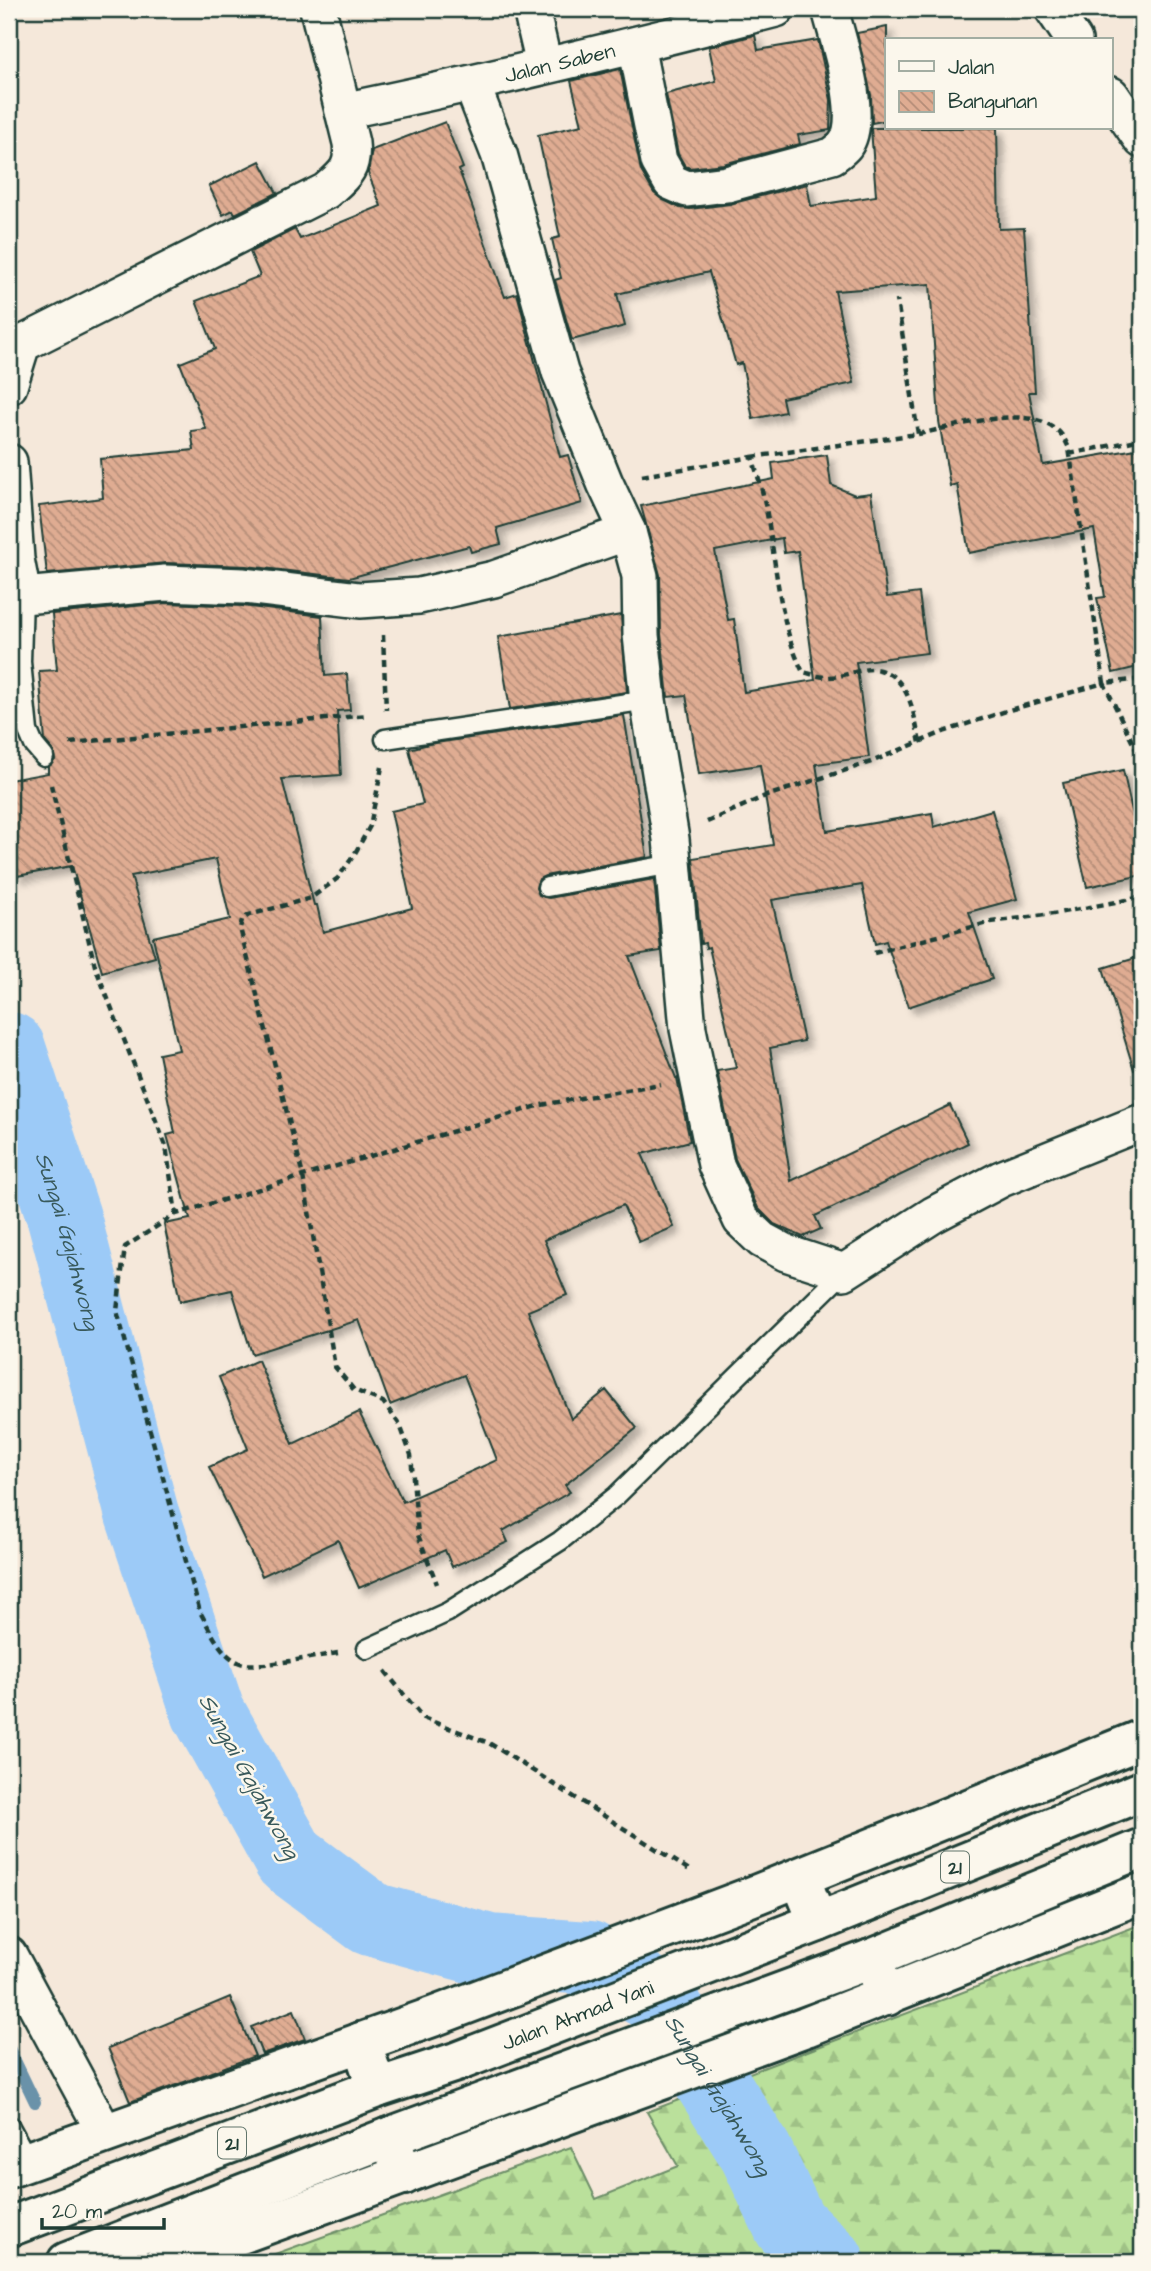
<svg xmlns="http://www.w3.org/2000/svg" width="1151" height="2271" viewBox="0 0 1151 2271" font-family="'Architects Daughter',sans-serif">
  <style>
    .forest { fill: url(#forest-firs); stroke: #6c8e68; stroke-width: 2 }
    .lines { fill: none; stroke-linecap: round; stroke-linejoin: round }
    .stream { stroke: #6a92a9; stroke-width: 12 }
    .river { stroke: #9ccaf7; stroke-width: 74 }
    .building { fill: url(#building-back-hatch); stroke: #1f3d34; stroke-width: 2; fill-rule: evenodd; filter: url(#shadow) }
    .service-casing { stroke: #1f3d34; stroke-width: 23 }
    .minor-casing { stroke: #1f3d34; stroke-width: 40 }
    .tertiary-casing { stroke: #1f3d34; stroke-width: 44 }
    .trunk-casing { stroke: #1f3d34; stroke-width: 44 }
    .path { stroke: #1f3d34; stroke-width: 4.5; stroke-dasharray: 7 5; stroke-linecap: butt }
    .service { stroke: #fbf7ec; stroke-width: 18 }
    .minor { stroke: #fbf7ec; stroke-width: 35 }
    .tertiary { stroke: #fbf7ec; stroke-width: 38 }
    .trunk { stroke: #fbf7ec; stroke-width: 38 }
    .labels { text-anchor: middle; stroke-width: 5; stroke-linejoin: round; paint-order: stroke }
    .shield { fill: #fbf7ec; stroke: #61756b; stroke-width: 2 }
    .shield-label { font-size: 19px; font-weight: bold; fill: #1f3d34 }
    .street-label { font-size: 21px; fill: #1f3d34; stroke: #fbf7ec }
    .water-label { font-size: 23px; font-style: italic; fill: #38595b; stroke: #fbf7ec }
  </style>
  <defs>
    <pattern id="forest-firs" width="22" height="20" patternUnits="userSpaceOnUse" patternTransform="scale(1.75)"><rect width="22" height="20" fill="#bae09b"/><path d="M5 1l3.5 6h-7zM16 11l3.5 6h-7z" fill="#9fc186"/></pattern>
    <pattern id="building-back-hatch" width="6" height="6" patternUnits="userSpaceOnUse" patternTransform="scale(1.75)"><rect width="6" height="6" fill="#dfac92"/><path d="M-1 5l2 2M0 0l6 6M5-1l2 2" fill="none" stroke="#b48d78"/></pattern>
    <filter id="shadow"><feDropShadow dx="6" dy="6" stdDeviation="3.5" flood-color="#0004"/></filter>
  </defs>
  <rect width="100%" height="100%" fill="#f5e8da"/>
  <filter id="ink" filterUnits="userSpaceOnUse"><feTurbulence type="fractalNoise" baseFrequency=".0143" numOctaves="2"/><feDisplacementMap in="SourceGraphic" scale="14" xChannelSelector="R" yChannelSelector="G"/><feConvolveMatrix kernelMatrix="1 2 1 2 8 2 1 2 1" color-interpolation-filters="sRGB"/></filter>
  <g filter="url(#ink)">
    <path class="forest" d="M1142 1924V2262H253L571 2147 596 2199 678 2166 647 2112Z"/>
    <g class="lines">
      <path class="stream" d="M9 2048 35 2102"/>
      <path class="river" id="s1" d="M9 1049 64 1218 142 1514 208 1712 290 1859 371 1919 489 1951 589 1958 660 1999 756 2153 790 2225 828 2262"/>
    </g>
    <path class="building" d="M887 27V120L872 123 871 95 857 33Z
      M755 35 758 50 818 40 831 100 830 130 798 135 800 144 723 164 690 168 685 166 678 154 666 94 716 81 709 47Z
      M620 69 641 171 654 193 663 200 680 208 690 209 730 204 807 184 811 206 876 196 871 128H997L999 229 1024 228 1035 392H1029L1043 465 1142 448V666L1113 673 1097 598 1105 597 1094 529 969 553 957 484 950 486 939 421 930 284 835 291 854 383 782 398 785 412 753 419 742 363 736 365 709 272 617 294 625 326 572 340 555 280 561 278 552 239 560 237 538 135 582 125 571 81Z
      M445 122 463 168 459 170 505 297 517 293 560 457 568 455 582 503 497 528 501 544 471 552 469 546 349 578 246 566 166 563 47 574 39 506 103 498 100 459 194 450 191 431 206 429 180 363 215 349 196 301 260 276 250 252 295 229 300 239 381 206 368 173 372 150Z
      M260 161 277 193 235 214 233 210 223 215 209 186Z
      M827 455 831 485 855 495 871 493 887 597 919 593 927 653 856 662 869 757 816 764 827 831 932 813 934 827 992 810 1017 899 969 912 992 979 908 1007 886 941 875 944 862 885 772 900 804 1041 770 1048 791 1181 950 1105 968 1143 815 1216 821 1229 803 1237 774 1224 758 1208 735 1159 717 1071 736 1068 709 947 706 948 705 943 701 944 693 858 773 845 760 765 699 774 686 695 668 697 661 634 660 575 641 506 774 479 772 463ZM782 538 784 553 798 551 815 680 744 692 734 619 728 620 715 551Z
      M166 603 242 606 322 616 325 676 347 674 350 710 337 711 341 775 282 779 314 905H317L323 932 412 908 391 811 423 804 409 749 429 744 624 715 647 857 545 876 539 879 536 888 539 895 549 898 654 879 661 951 629 956 676 1078H677L690 1141 642 1154 674 1227 639 1242 623 1205 544 1240 567 1295 528 1311 571 1419 606 1390 637 1428 565 1485 570 1492 503 1531 508 1542 452 1567 445 1550 359 1588 338 1540 262 1576 209 1467 248 1449 219 1377 258 1360 293 1444 359 1412 403 1502 497 1460 464 1375 390 1405 359 1320 252 1354 232 1290 180 1301 164 1224 190 1219 167 1135 175 1133 159 1054 179 1050 153 937 230 919 216 859 131 876 155 957 102 972 72 866 17 876 9 836V780L48 773V767L55 760 53 750 45 741 39 671 57 670 52 614Z
      M621 615 627 692 510 709 498 637Z
      M1123 770 1142 856V875L1087 887 1063 783Z
      M1142 956V1069L1134 1070 1103 968Z
      M230 1997 255 2056 130 2102 108 2048Z
      M294 2010 305 2039 262 2054 251 2027Z"/>
    <g class="lines">
      <defs>
        <path id="service" d="M23 596 21 662 28 731 34 745 44 757
          M385 739 648 700
          M547 887 673 864
          M367 1649 448 1612 560 1541 616 1496 844 1272
          M9 2125 28 2160"/>
        <g id="minor">
          <path d="M531 9 544 65"/>
          <path d="M1053 9 1074 40"/>
          <path d="M636 45 659 161 671 182 687 189 727 184 832 156C836 153 842 149 845 145 865 117 838 41 830 9"/>
          <path d="M472 85 499 154 560 372 605 483 628 532 640 576 641 635 648 700 671 839 688 1029 716 1165 741 1220 762 1240 786 1253 844 1272 933 1215 1001 1179 1142 1122"/>
          <path d="M1111 95 1142 140"/>
          <path id="s2" d="M343 111C489 81 633 46 776 9"/>
          <path d="M9 386 22 344 326 191C344 175 354 169 351 143L318 9"/>
          <path d="M9 462 16 559 23 596 165 583 244 586 360 600 419 596 494 579 628 532"/>
          <path d="M9 1955 105 2133"/>
        </g>
        <path id="tertiary" d="M9 2168 435 2016 750 1897 1142 1739
          M164 2262 806 2027 1142 1893"/>
        <g id="trunk">
          <path d="M800 1878 818 1922"/>
          <path d="M871 1959 887 1996"/>
          <path d="M361 2042 377 2088"/>
          <path d="M389 2137 404 2175"/>
          <path id="s3" d="M9 2227 377 2088 456 2062 818 1922 1142 1791"/>
          <path d="M67 2262 389 2137 871 1959 1142 1848"/>
        </g>
      </defs>
      <use href="#service" class="service-casing"/>
      <use href="#minor" class="minor-casing"/>
      <use href="#tertiary" class="tertiary-casing"/>
      <use href="#trunk" class="trunk-casing"/>
      <path class="path" d="M918 434C955 427 1026 403 1057 430 1063 435 1066 442 1069 448L1104 683 1142 679
        M1069 454 1142 439
        M752 457 918 434 897 300
        M642 476 752 457C757 474 763 491 766 509 777 564 778 622 803 672 812 674 822 678 830 677 845 677 860 668 874 669 910 673 914 716 920 743
        M383 635 386 710
        M70 743 368 715
        M382 767 370 826 354 855 338 878 311 898 249 915 242 920 240 928 303 1176 335 1367 354 1390 383 1402 400 1425 411 1455 418 1535 437 1584
        M51 785 95 966 166 1146 176 1214
        M707 822 763 797 871 762 946 731 1006 711 1104 683 1142 762
        M874 953 991 922 1053 914 1142 897
        M338 1653C318 1656 256 1669 240 1663 220 1655 210 1629 200 1612L117 1311 125 1247 176 1214 541 1105 661 1084
        M385 1671 423 1718 489 1743 691 1871"/>
      <use href="#service" class="service"/>
      <use href="#minor" class="minor"/>
      <use href="#tertiary" class="tertiary"/>
      <use href="#trunk" class="trunk"/>
    </g>
  </g>
  <g class="labels">
    <g class="shield">
      <rect x="941" y="1851.5" width="28" height="31" rx="5"/>
      <rect x="218" y="2127.5" width="28" height="31" rx="5"/>
    </g>
    <g class="shield-label">
      <text x="955" y="1874">21</text>
      <text x="232" y="2150">21</text>
    </g>
    <g class="street-label">
      <text dy="7" stroke="none"><textPath href="#s2" startOffset="222">Jalan Saben</textPath></text>
      <text dy="7" stroke="none"><textPath href="#s3" startOffset="607">Jalan Ahmad Yani</textPath></text>
    </g>
    <g class="water-label">
      <text dy="8" stroke="none"><textPath href="#s1" startOffset="201">Sungai Gajahwong</textPath></text>
      <text transform="translate(250 1776) rotate(61)" y="8">Sungai Gajahwong</text>
      <text dy="8" stroke="none"><textPath href="#s1" startOffset="1379">Sungai Gajahwong</textPath></text>
    </g>
  </g>
  <rect width="1151" height="2271" fill="none" stroke="#fbf7ec" stroke-width="35"/>
  <rect x="18" y="18" width="1116" height="2236" fill="none" stroke="#1f3d34" stroke-width="2.5" filter="url(#ink)"/>
  <rect x="885" y="38" width="228" height="91" fill="#fbf7ec" stroke="#a3ada2" stroke-width="2"/>
  <rect x="899" y="61" width="35" height="10" fill="#fbf7ec" stroke="#a3ada2" stroke-width="2"/>
  <text x="948" y="74" font-size="21" fill="#1f3d34">Jalan</text>
  <rect x="899" y="91" width="35" height="21" fill="url(#building-back-hatch)" stroke="#a3ada2" stroke-width="2"/>
  <text x="948" y="108" font-size="21" fill="#1f3d34">Bangunan</text>
  <path d="M42 2218v10h122v-10" fill="none" stroke="#1f3d34" stroke-width="3.5"/>
  <text x="52" y="2218" font-size="21" fill="#1f3d34" stroke="#fbf7ec" stroke-width="5" paint-order="stroke">20 m</text>
</svg>
